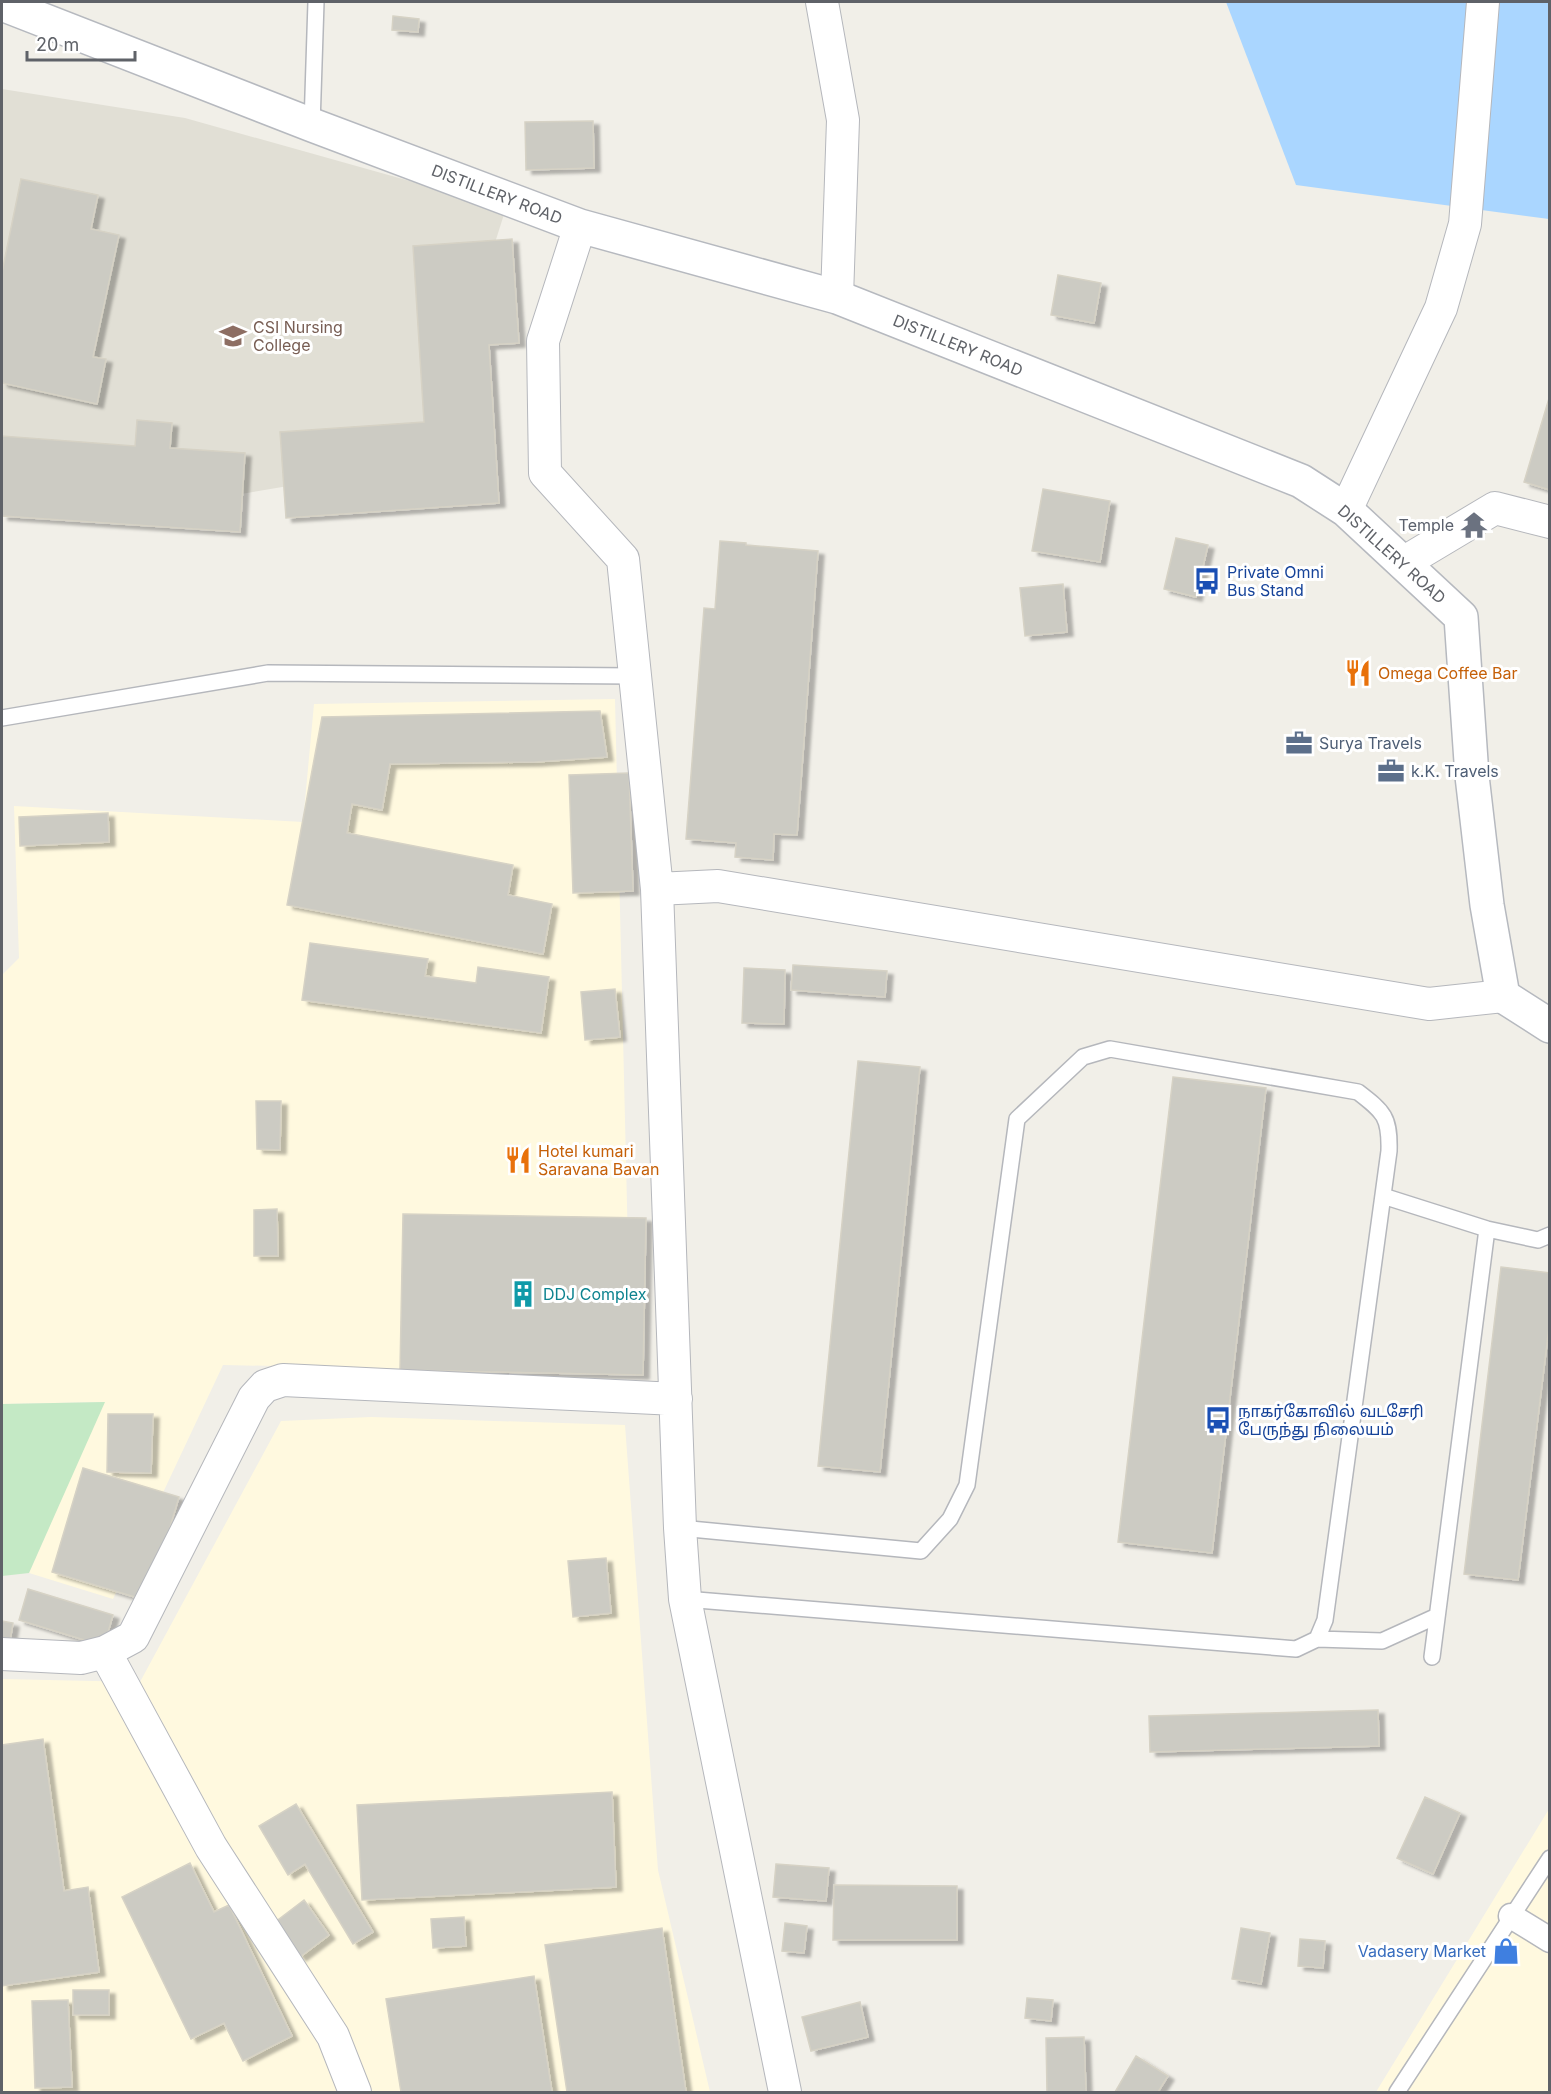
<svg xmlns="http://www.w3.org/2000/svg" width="1551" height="2094" viewBox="0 0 1551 2094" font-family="Inter,'Noto Sans Tamil',sans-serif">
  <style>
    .commercial { fill: #fff9df }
    .education { fill: #e1dfd5 }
    .green { fill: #c4e9c5 }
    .water { fill: #aad6ff }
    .building { fill: #cccbc3; stroke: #d6d2c5; stroke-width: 1.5; filter: url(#shadow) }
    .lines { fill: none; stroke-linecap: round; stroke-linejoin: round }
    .service-casing { stroke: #b5b7bc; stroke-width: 18 }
    .pedestrian-casing { stroke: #b5b7bc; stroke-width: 27 }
    .minor-casing { stroke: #b5b7bc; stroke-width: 34 }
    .secondary-casing { stroke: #b6b9bf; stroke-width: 36 }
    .service { stroke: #fff; stroke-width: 15 }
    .pedestrian { stroke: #fff; stroke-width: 24 }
    .minor { stroke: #fff; stroke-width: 32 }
    .secondary { stroke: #fff; stroke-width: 33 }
    .labels { text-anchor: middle; stroke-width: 6; stroke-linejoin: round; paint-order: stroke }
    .street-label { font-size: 16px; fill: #5f6268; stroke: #fff }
    .education-label { font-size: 16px; fill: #785e54; stroke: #fff; text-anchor: start }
    .worship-label { font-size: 16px; fill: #5b616d; stroke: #fff; text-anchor: end }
    .transit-label { font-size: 16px; fill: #164399; stroke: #fff; text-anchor: start }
    .food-label { font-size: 16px; fill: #c56008; stroke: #fff; text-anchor: start }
    .service-label { font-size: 16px; fill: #4e5e75; stroke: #fff; text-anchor: start }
    .culture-label { font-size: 16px; fill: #0d838f; stroke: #fff; text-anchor: start }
    .shop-label { font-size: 16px; fill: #366cbe; stroke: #fff; text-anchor: end }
  </style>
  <defs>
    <filter id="shadow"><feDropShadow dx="6" dy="4" stdDeviation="1.5" flood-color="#0004"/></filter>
  </defs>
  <rect width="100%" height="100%" fill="#f1efe8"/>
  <path class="commercial" d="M615 699 631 1373 223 1365 113 1599 29 1573 104 1402 2 1404V975L19 958 14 806 303 822 314 704Z
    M371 1417 625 1425 658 1870 710 2092H2V1679L140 1682 281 1421Z
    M1549 1809V2092H1376Z"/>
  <path class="education" d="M2 89 185 118 506 208 425 463 235 495 2 498Z"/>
  <path class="green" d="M105 1402 29 1573 2 1576V1404Z"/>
  <path class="water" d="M1226 2H1549V219L1296 185Z"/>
  <path class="building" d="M393 16 419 19 418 32 392 30Z
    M593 121 594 168 526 170 525 122Z
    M21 179 98 195 91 229 119 235 93 357 106 359 97 404 2 383V272Z
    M512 239 519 343 489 345 499 503 286 518 280 432 424 422 413 246Z
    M1058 275 1101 283 1094 323 1051 315Z
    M1550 395V490L1524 482Z
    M137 420 172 423 170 448 245 453 240 532 2 516V436L135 446Z
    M1043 489 1110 501 1100 562 1032 551Z
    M1176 538 1208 545 1196 597 1164 589Z
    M720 541 746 543V545L818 551 797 835 774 834 773 860 735 857 736 843 686 839 704 608 715 609Z
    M1063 584 1067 632 1025 636 1020 588Z
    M600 711 607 757 535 762 390 764 382 810 352 804 347 833 513 865 508 895 552 904 543 954 287 905 322 717Z
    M629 773 633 891 573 893 569 775Z
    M108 813 109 842 20 846 19 817Z
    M310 943 428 959 425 976 476 983 478 967 549 977 541 1033 302 1000Z
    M793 965 887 971 885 997 791 990Z
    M744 968 785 970 784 1024 742 1023Z
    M615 989 620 1037 585 1040 581 992Z
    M858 1061 920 1067 880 1472 818 1466Z
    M1173 1077 1266 1088 1212 1553 1118 1542Z
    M256 1101H281L280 1150 257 1149Z
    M277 1209 278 1256H254V1210Z
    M403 1214 646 1218 643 1375 400 1370Z
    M1501 1267 1550 1273V1319L1518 1580 1464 1574Z
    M108 1414H153L151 1473 107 1472Z
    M83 1468 179 1497 148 1601 52 1572Z
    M606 1558 611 1613 573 1617 568 1561Z
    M28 1589 113 1615 104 1646 19 1620Z
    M2 1621 13 1623 9 1647 2 1646Z
    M1378 1710 1379 1746 1150 1752 1149 1716Z
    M43 1739 64 1891 88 1887 99 1972 2 1986V1745Z
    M612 1792 616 1887 362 1900 357 1805Z
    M1425 1797 1460 1813 1433 1874 1397 1858Z
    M296 1804 373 1932 353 1944 305 1864 288 1875 259 1826Z
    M190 1863 214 1912 229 1905 292 2036 243 2061 224 2023 191 2039 122 1897Z
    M776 1864 829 1868 826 1901 773 1897Z
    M834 1885 957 1886V1940H833Z
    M304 1900 329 1935 300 1957 274 1923Z
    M464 1917 466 1946 433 1948 431 1919Z
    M785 1923 807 1926 804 1953 782 1951Z
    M662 1928 686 2092H567L545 1945Z
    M1241 1928 1270 1933 1261 1984 1232 1979Z
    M1300 1939 1325 1941 1323 1968 1298 1966Z
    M534 1976 552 2092H401L386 1999Z
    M73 1990H109V2015H73Z
    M1027 1998 1053 2000 1051 2021 1025 2018Z
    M68 2000 72 2087 35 2088 32 2001Z
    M860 2002 868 2037 811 2051 802 2017Z
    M1084 2037 1086 2092H1047L1046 2038Z
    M1136 2056 1168 2076 1158 2092H1115Z"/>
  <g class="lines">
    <defs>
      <path id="service" d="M312 125 316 2
        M2 718 268 673 634 676
        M1383 1196 1487 1229 1538 1240 1550 1235
        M680 1528 921 1551 950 1519 967 1485 1017 1119 1083 1057 1110 1049 1358 1092C1384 1112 1390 1117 1389 1151L1325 1620 1317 1639 1296 1649 685 1599
        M1317 1639 1382 1641 1437 1616
        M1432 1657 1487 1229
        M1397 2092 1550 1858"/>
      <path id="pedestrian" d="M1511 1916 1550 1940"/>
      <path id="minor" d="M822 2 843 120 837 297
        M580 226 543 341 545 473 623 559 657 889 680 1528 685 1599 785 2092
        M1346 510 1441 308 1465 224 1483 2
        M1403 563 1495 508 1550 522
        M657 889 718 886 1429 1004 1503 996
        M105 1652 211 1847 333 2036 355 2092
        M2 1654 81 1658 105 1652 133 1637 254 1398 265 1386 283 1380 676 1399"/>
      <path id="secondary" d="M2 4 312 125 580 226 837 297 1301 481 1346 510 1461 617 1472 776 1487 905 1503 996 1550 1026"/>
    </defs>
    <use href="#service" class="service-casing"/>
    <use href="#pedestrian" class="pedestrian-casing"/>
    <use href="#minor" class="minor-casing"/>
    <use href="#secondary" class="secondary-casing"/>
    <use href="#service" class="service"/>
    <use href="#pedestrian" class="pedestrian"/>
    <use href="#minor" class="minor"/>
    <use href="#secondary" class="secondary"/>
  </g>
  <defs>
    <symbol id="university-bare" viewBox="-9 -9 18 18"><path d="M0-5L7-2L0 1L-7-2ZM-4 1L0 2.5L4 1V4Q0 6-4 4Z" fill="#8d6e63" stroke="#fff" stroke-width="2.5" paint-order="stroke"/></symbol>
    <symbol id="temple-bare" viewBox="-9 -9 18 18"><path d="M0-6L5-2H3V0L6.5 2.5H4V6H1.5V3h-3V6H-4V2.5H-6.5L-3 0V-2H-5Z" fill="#6b7280" stroke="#fff" stroke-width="2.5" paint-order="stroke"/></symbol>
    <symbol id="bus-bare" viewBox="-9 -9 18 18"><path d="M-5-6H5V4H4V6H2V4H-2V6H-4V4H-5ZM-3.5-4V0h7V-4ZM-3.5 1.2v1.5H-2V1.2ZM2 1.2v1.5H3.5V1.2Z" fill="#1a4fb4" stroke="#fff" stroke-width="2.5" paint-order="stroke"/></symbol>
    <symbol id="restaurant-bare" viewBox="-9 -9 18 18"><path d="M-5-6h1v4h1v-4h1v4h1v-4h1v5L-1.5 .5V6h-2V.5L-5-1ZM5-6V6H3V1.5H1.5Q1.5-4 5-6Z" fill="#e8710a" stroke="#fff" stroke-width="2.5" paint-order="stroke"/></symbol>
    <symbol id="office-bare" viewBox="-9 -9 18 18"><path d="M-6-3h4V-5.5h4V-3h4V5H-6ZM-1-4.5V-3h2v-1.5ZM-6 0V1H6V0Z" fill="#5c6f8a" stroke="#fff" stroke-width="2.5" paint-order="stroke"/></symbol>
    <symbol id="building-bare" viewBox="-9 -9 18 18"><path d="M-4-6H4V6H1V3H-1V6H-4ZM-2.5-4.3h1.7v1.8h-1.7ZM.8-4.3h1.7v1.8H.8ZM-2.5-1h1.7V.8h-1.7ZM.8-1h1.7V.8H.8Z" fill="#0f9aa8" stroke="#fff" stroke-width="2.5" paint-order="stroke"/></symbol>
    <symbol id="shop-bare" viewBox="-9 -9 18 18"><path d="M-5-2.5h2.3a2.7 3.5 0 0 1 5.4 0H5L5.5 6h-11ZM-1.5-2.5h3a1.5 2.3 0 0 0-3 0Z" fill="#3f7fe0" stroke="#fff" stroke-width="2.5" paint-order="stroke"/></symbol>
  </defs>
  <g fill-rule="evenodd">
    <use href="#university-bare" x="214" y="317" width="38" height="38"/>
    <use href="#temple-bare" x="1455" y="506" width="38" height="38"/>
    <use href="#bus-bare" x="1188" y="562" width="38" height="38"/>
    <use href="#restaurant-bare" x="1339" y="654" width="38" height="38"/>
    <use href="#office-bare" x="1280" y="724" width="38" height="38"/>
    <use href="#office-bare" x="1372" y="752" width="38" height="38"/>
    <use href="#restaurant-bare" x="499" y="1141" width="38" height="38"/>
    <use href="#building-bare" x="504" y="1275" width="38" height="38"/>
    <use href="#bus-bare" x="1199" y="1401" width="38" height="38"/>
    <use href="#shop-bare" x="1487" y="1932" width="38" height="38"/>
  </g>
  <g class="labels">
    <g class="street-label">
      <text transform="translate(497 194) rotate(21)" y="6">DISTILLERY ROAD</text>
      <text transform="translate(958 345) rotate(22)" y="6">DISTILLERY ROAD</text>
      <text transform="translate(1392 554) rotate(42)" y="6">DISTILLERY ROAD</text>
    </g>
    <g class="education-label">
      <text x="253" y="333">CSI Nursing<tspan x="253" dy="18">College</tspan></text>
    </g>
    <g class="worship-label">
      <text x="1454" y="531">Temple</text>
    </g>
    <g class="transit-label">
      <text x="1227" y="578">Private Omni<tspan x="1227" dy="18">Bus Stand</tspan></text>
      <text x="1238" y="1417">நாகர்கோவில் வடசேரி<tspan x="1238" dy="18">பேருந்து நிலையம்</tspan></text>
    </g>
    <g class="food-label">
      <text x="1378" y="679">Omega Coffee Bar</text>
      <text x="538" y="1157">Hotel kumari<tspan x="538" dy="18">Saravana Bavan</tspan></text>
    </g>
    <g class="service-label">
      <text x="1319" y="749">Surya Travels</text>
      <text x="1411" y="777">k.K. Travels</text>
    </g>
    <g class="culture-label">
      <text x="543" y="1300">DDJ Complex</text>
    </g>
    <g class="shop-label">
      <text x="1486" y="1957">Vadasery Market</text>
    </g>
  </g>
  <rect width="1551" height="2094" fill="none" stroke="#5f6268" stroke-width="6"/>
  <path d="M27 51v9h108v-9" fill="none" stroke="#5f6268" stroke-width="3"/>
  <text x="36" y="51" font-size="18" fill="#5f6268" stroke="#ffffff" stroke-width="4.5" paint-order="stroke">20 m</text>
</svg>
